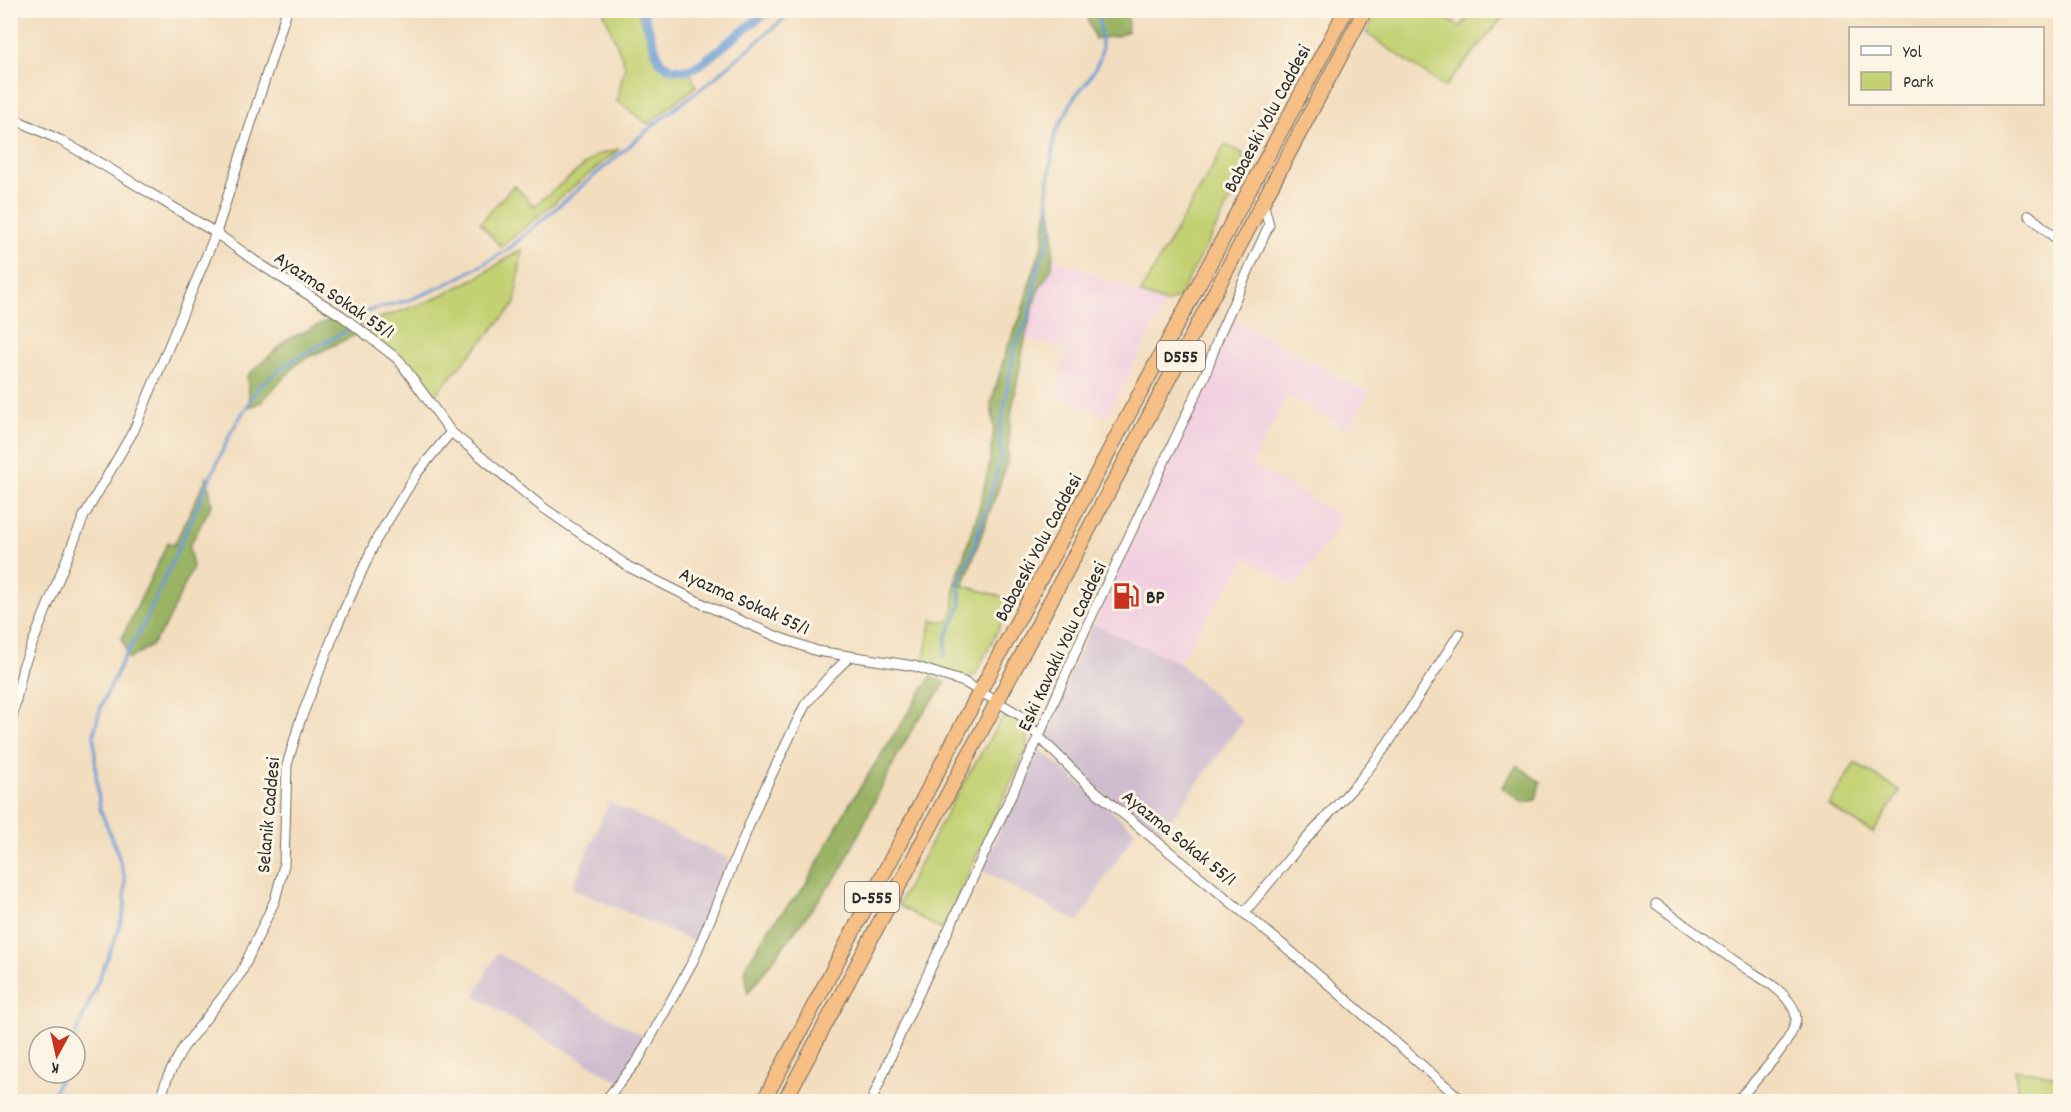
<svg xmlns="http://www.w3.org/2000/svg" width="2071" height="1112" viewBox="0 0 2071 1112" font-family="Dekko,sans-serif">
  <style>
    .built { fill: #f2cfe0 }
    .industrial { fill: #cfbdcf }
    .green { fill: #c3d173; stroke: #777e4f; stroke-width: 1.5 }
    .forest { fill: #9ab365; stroke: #626f48; stroke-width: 1.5 }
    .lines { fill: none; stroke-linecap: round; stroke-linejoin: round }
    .stream { stroke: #6b9cd5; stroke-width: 3 }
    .canal { stroke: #6b9cd5; stroke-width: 9 }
    .minor-casing { stroke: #71695e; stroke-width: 11 }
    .highway-casing { stroke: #71695e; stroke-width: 16 }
    .minor { stroke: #fff; stroke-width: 9 }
    .highway { stroke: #f5bf86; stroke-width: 14 }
    .labels { text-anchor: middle; stroke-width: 6; stroke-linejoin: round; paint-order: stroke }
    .shield { fill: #fcf5e5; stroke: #6a6863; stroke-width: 1.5 }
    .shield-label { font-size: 18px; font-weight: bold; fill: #2b2b2b }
    .street-label { font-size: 20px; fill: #2b2b2b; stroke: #fcf5e5 }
    .poi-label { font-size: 20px; font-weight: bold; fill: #2b2b2b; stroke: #fcf5e5; text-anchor: start }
  </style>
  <rect width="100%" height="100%" fill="#fcf5e5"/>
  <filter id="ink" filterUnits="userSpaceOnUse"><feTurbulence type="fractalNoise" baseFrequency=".0167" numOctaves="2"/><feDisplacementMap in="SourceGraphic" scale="12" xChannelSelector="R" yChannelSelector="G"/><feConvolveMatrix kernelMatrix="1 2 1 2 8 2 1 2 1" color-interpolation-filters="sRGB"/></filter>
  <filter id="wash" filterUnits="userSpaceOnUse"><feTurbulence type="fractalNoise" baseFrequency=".008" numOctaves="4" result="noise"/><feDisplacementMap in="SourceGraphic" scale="24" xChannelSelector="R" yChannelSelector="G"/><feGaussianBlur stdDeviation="1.35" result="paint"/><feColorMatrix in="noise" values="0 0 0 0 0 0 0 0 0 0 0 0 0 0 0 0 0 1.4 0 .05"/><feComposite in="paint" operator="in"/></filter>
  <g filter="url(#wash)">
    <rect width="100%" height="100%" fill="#f2ddbe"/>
    <path class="built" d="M1052 257 1166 303 1107 416 1056 395 1067 348 1025 339 1037 293 1052 268Z
      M1231 318 1369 393 1348 429 1288 395 1252 464 1343 518 1295 587 1247 558 1178 662 1093 626 1208 378Z"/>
    <path class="industrial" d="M1092 624 1178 662 1243 721 1159 836 1087 781 1050 745 1044 734Z
      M1038 748 1135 831 1078 922 982 870Z
      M609 802 730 859 697 943 572 888Z
      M497 953 648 1039 618 1081 474 996Z"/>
    <path class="green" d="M603 11H638L656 64 670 72 691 74 696 86 648 124 617 101 625 65Z
      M1378 11H1433L1461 27 1472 11H1508L1445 87 1366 33Z
      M1225 145 1243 153 1247 169 1179 297 1166 303 1140 293Z
      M619 149 501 247 480 223 514 185 534 206 597 155Z
      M522 249 515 304 431 399 360 325 430 301 478 277Z
      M955 583 1013 600 975 675 965 679 922 666 932 620 948 622 954 608Z
      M1011 717 1027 730V748L942 930 898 905 954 799 1002 718Z
      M1855 763 1900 791 1873 833 1828 805Z
      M2015 1069 2060 1077V1101H2019Z"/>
    <path class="forest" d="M1091 11H1129L1127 32 1117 36 1095 39 1088 21Z
      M1050 204 1054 229 1052 267 1037 293 1025 339 1011 414 1007 464 963 586 955 583 980 506 989 466 994 430 991 404 1007 348 1021 316 1029 285 1043 243 1046 213Z
      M338 316 359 333 299 362 261 402 250 407 247 376 287 340Z
      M207 477 212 504 189 547 193 567 166 625 151 646 129 659 122 638 168 542 174 545Z
      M931 677 946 683 917 721 894 762 841 870 748 993 745 967 770 927 805 886 847 808Z
      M1517 765 1540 782 1536 800 1524 803 1502 787Z"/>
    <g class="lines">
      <path class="stream" d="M356 317 371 310 409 300 434 290 457 279 506 251 656 123 711 81 794 10
        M945 656 946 637 961 606 959 581 972 552 1001 461 1000 432 1014 349 1028 319 1038 267 1048 245 1051 229 1047 194 1055 134 1075 96 1088 81 1099 61 1102 50 1099 21 1102 10
        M75 1037 118 932 125 907V879L116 848 100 809 96 775 94 733 101 706 124 658 145 622 231 432 259 386 293 360 348 330
        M50 1102 62 1073"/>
      <path class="canal" d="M642 10 660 62 672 69 689 70 702 63 769 10"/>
    </g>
  </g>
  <g filter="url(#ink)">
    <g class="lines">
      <defs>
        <path id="minor" d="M10 117 60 140 105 166 216 233 255 261 342 316 399 360 451 432 541 506 629 567 705 605 778 637 817 651 914 666 964 682 1023 717 1039 737 1088 785 1288 949 1464 1102
          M2029 215 2060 242
          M10 728 23 667 84 516 134 430 216 233 287 10
          M1656 904C1685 925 1713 946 1742 966 1758 977 1775 984 1787 999 1793 1006 1798 1015 1795 1024 1788 1047 1753 1083 1736 1102
          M1244 913 1298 848 1360 780 1387 745 1459 634
          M159 1102 168 1076 183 1048 241 973 275 900 284 865 287 765 300 721 337 626 376 540 417 473 451 432
          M604 1102 638 1060 693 961 759 801 805 705 827 679 849 657
          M871 1102 905 1023 1039 736 1086 628 1205 375 1220 333 1269 225 1263 202"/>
        <path id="highway" d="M763 1102 980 691 1346 10
          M784 1102 1365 10"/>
      </defs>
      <use href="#minor" class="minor-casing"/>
      <use href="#highway" class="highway-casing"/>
      <use href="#minor" class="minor"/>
      <use href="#highway" class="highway"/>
    </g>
  </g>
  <defs>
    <symbol id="fuel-bare" viewBox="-9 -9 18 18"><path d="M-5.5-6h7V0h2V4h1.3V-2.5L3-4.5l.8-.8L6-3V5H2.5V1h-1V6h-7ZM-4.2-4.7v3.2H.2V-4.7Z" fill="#c8321e" stroke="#fcf5e5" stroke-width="2.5" paint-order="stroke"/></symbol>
  </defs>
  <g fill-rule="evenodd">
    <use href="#fuel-bare" x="1107" y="577" width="38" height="38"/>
  </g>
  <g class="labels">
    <g class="shield">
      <rect x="1157" y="341" width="48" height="30" rx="4.5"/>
      <rect x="845" y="882" width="54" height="30" rx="4.5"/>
    </g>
    <g class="shield-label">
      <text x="1181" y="362">D555</text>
      <text x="872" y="903">D-555</text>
    </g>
    <g class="street-label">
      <text transform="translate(1266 118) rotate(-62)" y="7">Babaeski Yolu Caddesi</text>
      <text transform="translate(335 294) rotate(34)" y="7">Ayazma Sokak 55/1</text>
      <text transform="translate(1037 547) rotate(-62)" y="7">Babaeski Yolu Caddesi</text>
      <text transform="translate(745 600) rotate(24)" y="7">Ayazma Sokak 55/1</text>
      <text transform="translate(1061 646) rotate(-65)" y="7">Eski Kavaklı Yolu Caddesi</text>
      <text transform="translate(267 815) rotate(-85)" y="7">Selanik Caddesi</text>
      <text transform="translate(1180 837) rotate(39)" y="7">Ayazma Sokak 55/1</text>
    </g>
    <g class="poi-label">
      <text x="1146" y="603">BP</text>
    </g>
  </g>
  <rect width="2071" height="1112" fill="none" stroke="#fcf5e5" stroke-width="36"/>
  <rect x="1849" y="27" width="195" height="78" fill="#fcf5e5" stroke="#a8a49b" stroke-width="1.5"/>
  <rect x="1861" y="46" width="30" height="9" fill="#ffffff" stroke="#a8a49b" stroke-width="1.5"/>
  <text x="1903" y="57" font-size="18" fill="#2b2b2b">Yol</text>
  <rect x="1861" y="72" width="30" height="18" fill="#c3d173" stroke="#a8a49b" stroke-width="1.5"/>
  <text x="1903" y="87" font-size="18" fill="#2b2b2b">Park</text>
  <g transform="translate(57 1055) rotate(188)"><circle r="28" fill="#fcf5e5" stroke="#a8a49b" stroke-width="1.5"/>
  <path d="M0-4.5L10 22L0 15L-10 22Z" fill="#c8321e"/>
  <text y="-9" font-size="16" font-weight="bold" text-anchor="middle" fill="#2b2b2b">K</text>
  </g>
</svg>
